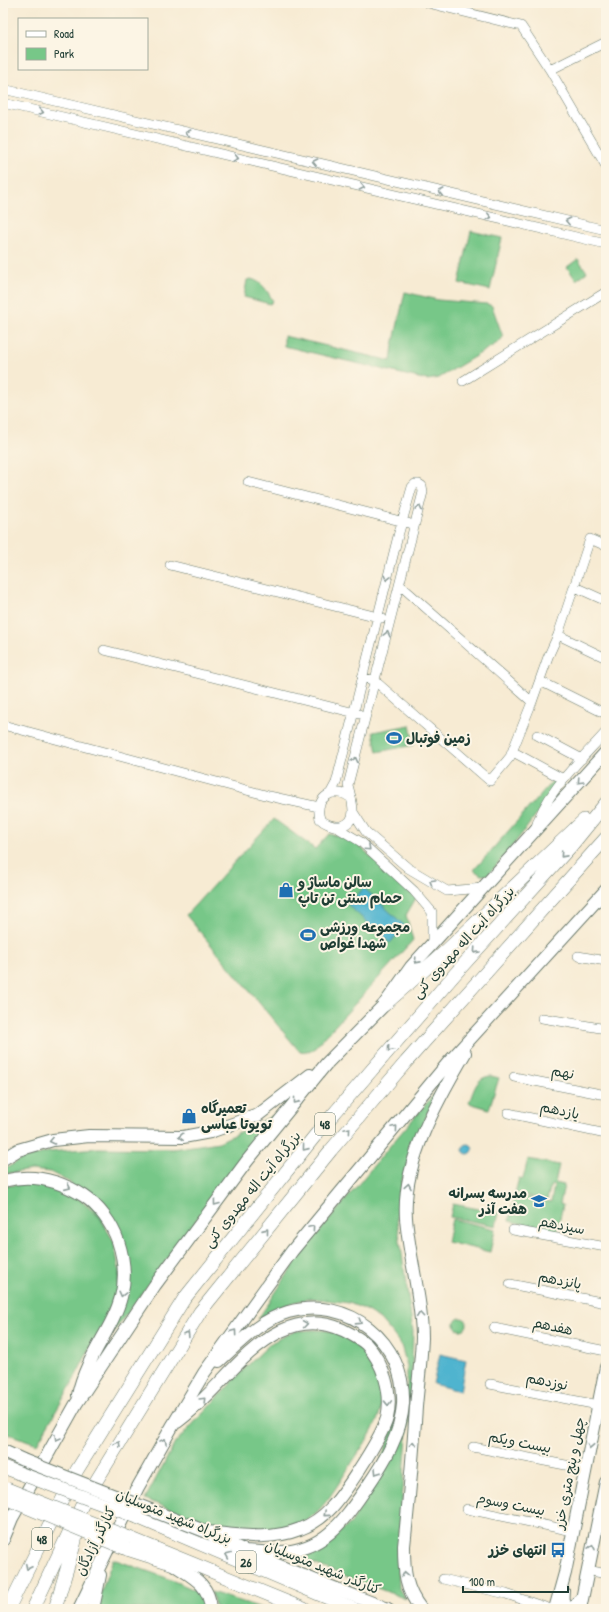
<svg xmlns="http://www.w3.org/2000/svg" width="609" height="1612" viewBox="0 0 609 1612" font-family="'Patrick Hand','Playpen Sans Arabic',sans-serif">
  <style>
    .green { fill: #77c788; stroke: #4b825e }
    .water { fill: #50b4cf; stroke: #387882 }
    .lines { fill: none; stroke-linecap: round; stroke-linejoin: round }
    .minor-casing { stroke: #6b7a6c; stroke-width: 10 }
    .major-casing { stroke: #6b7a6c; stroke-width: 14 }
    .highway-casing { stroke: #6b7a6c; stroke-width: 14 }
    .minor { stroke: #fff; stroke-width: 9 }
    .major { stroke: #fff; stroke-width: 12 }
    .highway { stroke: #fff; stroke-width: 13 }
    .major-bridge-casing { stroke: #6b7a6c; stroke-width: 14; stroke-linecap: butt }
    .highway-bridge-casing { stroke: #6b7a6c; stroke-width: 14; stroke-linecap: butt }
    .major-bridge { stroke: #fff; stroke-width: 12 }
    .highway-bridge { stroke: #fff; stroke-width: 13 }
    .oneway { stroke: #8f9e9a }
    .labels { text-anchor: middle; stroke-width: 4; stroke-linejoin: round; paint-order: stroke }
    .shield { fill: #fcf5e5; stroke: #617469; stroke-width: 1 }
    .shield-label { font-size: 13px; font-weight: bold; fill: #1f3d34 }
    .poi-label { font-size: 14px; font-weight: bold; fill: #1f3d34; stroke: #fcf5e5; text-anchor: start }
    .street-label { font-size: 14px; fill: #1f3d34; stroke: #fcf5e5 }
  </style>
  <rect width="100%" height="100%" fill="#fcf5e5"/>
  <filter id="ink" filterUnits="userSpaceOnUse"><feTurbulence type="fractalNoise" baseFrequency=".025" numOctaves="2"/><feDisplacementMap in="SourceGraphic" scale="8" xChannelSelector="R" yChannelSelector="G"/><feConvolveMatrix kernelMatrix="1 2 1 2 8 2 1 2 1" color-interpolation-filters="sRGB"/></filter>
  <filter id="wash" filterUnits="userSpaceOnUse"><feTurbulence type="fractalNoise" baseFrequency=".012" numOctaves="4" result="noise"/><feDisplacementMap in="SourceGraphic" scale="16" xChannelSelector="R" yChannelSelector="G"/><feGaussianBlur stdDeviation="0.9" result="paint"/><feColorMatrix in="noise" values="0 0 0 0 0 0 0 0 0 0 0 0 0 0 0 0 0 1.4 0 .05"/><feComposite in="paint" operator="in"/></filter>
  <g filter="url(#wash)">
    <rect width="100%" height="100%" fill="#f7ebd3"/>
    <path class="green" d="M471 231 502 238 490 290 459 283Z
      M578 259 587 272 576 280 567 267Z
      M251 279C263 282 267 291 273 301L270 304 244 297 247 280Z
      M405 292 438 300 487 304 492 306 503 337 499 342 439 378 427 380 284 346V336L391 361 393 345Z
      M410 725 414 745 377 752 373 732Z
      M555 778 560 781C537 814 515 845 488 875H481L474 870Z
      M274 819 315 849 329 834 353 840 416 898 406 915 413 940 313 1050 300 1052 186 915Z
      M491 1076 499 1078 489 1109 469 1103C474 1090 476 1077 491 1076Z
      M437 1091 410 1156 402 1180 397 1219 413 1331 412 1371 398 1554 399 1589 406 1599 291 1555 326 1543 351 1523 370 1492 407 1385V1366L401 1345 392 1333 380 1319 364 1309 349 1303 311 1298 291 1303 258 1319 301 1254 389 1147Z
      M274 1115 111 1335 124 1245 69 1182 50 1172 32 1170 10 1173 3 1175V1170L22 1159 48 1152 97 1148 173 1149 219 1142Z
      M528 1159 559 1165 555 1183 564 1185 560 1204 563 1205 557 1231 509 1221 515 1195 551 1202 554 1186 551 1185 547 1200 515 1193 519 1178 523 1179Z
      M39 1183 76 1196 100 1218 114 1242 119 1270 117 1294 100 1333 93 1342 71 1385 37 1444 3 1432V1186Z
      M453 1204 499 1213 496 1226 450 1217Z
      M452 1219 495 1229 490 1252 447 1242Z
      M455 1324a6 6 0 1 1 12 0a6 6 0 1 1-12 0Z
      M312 1330C319 1330 327 1330 333 1332 363 1343 387 1376 381 1408 376 1431 360 1449 348 1469 336 1487 325 1508 307 1520 291 1530 273 1533 255 1533 248 1534 240 1531 234 1529 203 1522 175 1511 145 1499L175 1443 250 1363 271 1343 282 1337 296 1331Z
      M113 1559 164 1577 207 1595V1609H97L101 1592Z
      M211 1592 265 1609H216Z"/>
    <path class="water" d="M364 888 405 926 390 943 348 905Z
      M463 1149a5 5 0 1 1 10 0a5 5 0 1 1-10 0Z
      M440 1354 466 1360 460 1391 433 1384Z"/>
  </g>
  <g filter="url(#ink)">
    <g class="lines">
      <defs>
        <path id="minor" d="M428 3 521 26 550 70 606 166
          M550 70 606 42
          M3 89 606 230
          M3 103 606 244
          M463 381 606 292
          M248 482 408 523
          M170 565 382 618
          M400 585 532 702
          M575 587 606 601
          M558 635 606 658
          M104 650 359 714
          M362 677 375 681 490 781 510 757 532 702 548 657 558 635 590 539 606 546
          M540 681 606 714
          M3 725 269 796 319 807
          M537 735 582 759
          M517 754 563 779
          M330 794 336 783 398 536 412 487 415 484H419L422 486 423 492 348 785C350 793 353 803 353 811 353 830 330 829 320 819 314 798 333 785 351 798
          M353 812 366 832 408 868 447 891 483 888
          M336 827 361 842 414 891 432 912V944
          M535 830C544 793 581 760 606 732
          M578 956 606 961
          M542 1018 606 1029
          M514 1077 606 1095
          M508 1113 606 1134
          M513 1230 606 1247
          M510 1284 606 1303
          M494 1328 606 1351
          M490 1384 598 1405
          M473 1447 586 1469
          M467 1509 573 1531
          M588 1570 606 1574
          M443 1579 506 1594 551 1609"/>
        <path id="major" d="M3 1159 18 1150 53 1140 89 1136 183 1137 210 1132 258 1115 310 1075
          M3 1181C32 1173 59 1180 84 1196 99 1206 112 1224 118 1241 141 1309 91 1336 78 1395
          M219 1361C240 1342 260 1320 288 1312 348 1295 406 1342 403 1404 401 1435 384 1462 367 1487 344 1520 324 1551 279 1552 267 1553 255 1551 243 1551
          M177 1422C215 1395 239 1352 281 1331 301 1321 323 1321 343 1330 351 1334 359 1338 366 1344 383 1362 393 1393 387 1418 383 1433 366 1459 357 1473 341 1497 327 1519 300 1529 270 1541 238 1535 207 1532
          M3 1451 23 1460
          M213 1536C270 1564 329 1586 388 1609
          M3 1540 12 1518 76 1404 155 1285 247 1161 326 1064 384 1005 411 967 606 752
          M173 1564C192 1577 209 1583 211 1609
          M563 1591C562 1601 562 1607 573 1608L581 1599
          M79 1609 138 1487 173 1425 204 1373 292 1251 448 1063 606 890
          M93 1609 100 1575
          M421 1609C405 1589 404 1571 404 1546 409 1500 413 1453 416 1407 418 1384 421 1361 422 1338 422 1298 409 1258 406 1218 402 1162 438 1099 465 1053
          M555 1609 565 1573 606 1367
          M580 1609 606 1482"/>
        <path id="highway" d="M384 1005 447 950 584 820
          M3 1467 19 1473
          M137 1517 354 1609
          M127 1537 304 1609
          M127 1549 171 1563
          M305 1577 323 1589
          M8 1609 77 1470 184 1299 318 1132 455 974 571 846 606 803
          M33 1609 83 1503 98 1478 200 1312 331 1150 406 1062 606 838
          M55 1609 74 1545 79 1524"/>
      </defs>
      <use href="#minor" class="minor-casing"/>
      <use href="#major" class="major-casing"/>
      <use href="#highway" class="highway-casing"/>
      <use href="#minor" class="minor"/>
      <use href="#major" class="major"/>
      <use href="#highway" class="highway"/>
      <defs>
        <path id="major-bridge" d="M23 1460 207 1532"/>
        <path id="highway-bridge" d="M19 1473 137 1517
          M7 1489 127 1537
          M5 1498 127 1549"/>
      </defs>
      <use href="#major-bridge" class="major-bridge-casing"/>
      <use href="#highway-bridge" class="highway-bridge-casing"/>
      <use href="#major-bridge" class="major-bridge"/>
      <use href="#highway-bridge" class="highway-bridge"/>
    </g>
    <defs><path id="oneway-chevron" d="M-2-3.5L2.5 0L-2 3.5" fill="none" stroke-width="1.6" stroke-linecap="round" stroke-linejoin="round"/></defs>
    <g class="oneway">
      <use href="#oneway-chevron" transform="translate(41 112) rotate(13)"/>
      <use href="#oneway-chevron" transform="translate(188 133) rotate(-167)"/>
      <use href="#oneway-chevron" transform="translate(236 158) rotate(13)"/>
      <use href="#oneway-chevron" transform="translate(315 162) rotate(-167)"/>
      <use href="#oneway-chevron" transform="translate(362 187) rotate(13)"/>
      <use href="#oneway-chevron" transform="translate(441 192) rotate(-167)"/>
      <use href="#oneway-chevron" transform="translate(489 217) rotate(13)"/>
      <use href="#oneway-chevron" transform="translate(568 221) rotate(-167)"/>
      <use href="#oneway-chevron" transform="translate(419 508) rotate(-76)"/>
      <use href="#oneway-chevron" transform="translate(387 578) rotate(104)"/>
      <use href="#oneway-chevron" transform="translate(387 634) rotate(-76)"/>
      <use href="#oneway-chevron" transform="translate(355 760) rotate(-76)"/>
      <use href="#oneway-chevron" transform="translate(580 781) rotate(133)"/>
      <use href="#oneway-chevron" transform="translate(368 848) rotate(43)"/>
      <use href="#oneway-chevron" transform="translate(563 855) rotate(132)"/>
      <use href="#oneway-chevron" transform="translate(432 882) rotate(-149)"/>
      <use href="#oneway-chevron" transform="translate(476 951) rotate(132)"/>
      <use href="#oneway-chevron" transform="translate(417 961) rotate(132)"/>
      <use href="#oneway-chevron" transform="translate(390 1049) rotate(131)"/>
      <use href="#oneway-chevron" transform="translate(296 1101) rotate(129)"/>
      <use href="#oneway-chevron" transform="translate(395 1128) rotate(-50)"/>
      <use href="#oneway-chevron" transform="translate(348 1130) rotate(-50)"/>
      <use href="#oneway-chevron" transform="translate(181 1137) rotate(176)"/>
      <use href="#oneway-chevron" transform="translate(52 1141) rotate(168)"/>
      <use href="#oneway-chevron" transform="translate(305 1148) rotate(129)"/>
      <use href="#oneway-chevron" transform="translate(408 1186) rotate(-80)"/>
      <use href="#oneway-chevron" transform="translate(68 1187) rotate(24)"/>
      <use href="#oneway-chevron" transform="translate(216 1203) rotate(127)"/>
      <use href="#oneway-chevron" transform="translate(312 1228) rotate(-50)"/>
      <use href="#oneway-chevron" transform="translate(266 1231) rotate(-51)"/>
      <use href="#oneway-chevron" transform="translate(122 1294) rotate(104)"/>
      <use href="#oneway-chevron" transform="translate(420 1315) rotate(-95)"/>
      <use href="#oneway-chevron" transform="translate(359 1322) rotate(32)"/>
      <use href="#oneway-chevron" transform="translate(305 1324) rotate(-8)"/>
      <use href="#oneway-chevron" transform="translate(234 1332) rotate(-54)"/>
      <use href="#oneway-chevron" transform="translate(187 1334) rotate(-58)"/>
      <use href="#oneway-chevron" transform="translate(203 1400) rotate(-45)"/>
      <use href="#oneway-chevron" transform="translate(388 1403) rotate(88)"/>
      <use href="#oneway-chevron" transform="translate(57 1438) rotate(120)"/>
      <use href="#oneway-chevron" transform="translate(164 1441) rotate(-61)"/>
      <use href="#oneway-chevron" transform="translate(118 1444) rotate(-59)"/>
      <use href="#oneway-chevron" transform="translate(413 1444) rotate(-86)"/>
      <use href="#oneway-chevron" transform="translate(590 1446) rotate(101)"/>
      <use href="#oneway-chevron" transform="translate(377 1472) rotate(122)"/>
      <use href="#oneway-chevron" transform="translate(326 1514) rotate(139)"/>
      <use href="#oneway-chevron" transform="translate(592 1547) rotate(-78)"/>
      <use href="#oneway-chevron" transform="translate(228 1555) rotate(-157)"/>
      <use href="#oneway-chevron" transform="translate(28 1567) rotate(116)"/>
      <use href="#oneway-chevron" transform="translate(405 1574) rotate(-101)"/>
    </g>
  </g>
  <defs>
    <symbol id="stadium-bare" viewBox="-9 -9 18 18"><path d="M0-5a6.5 5 0 1 0 0 10a6.5 5 0 1 0 0-10ZM-3.5-1.8h7v3.6h-7Z" fill="#1f6fb2" stroke="#fcf5e5" stroke-width="2.5" paint-order="stroke"/></symbol>
    <symbol id="shop-bare" viewBox="-9 -9 18 18"><path d="M-5-2.5h2.3a2.7 3.5 0 0 1 5.4 0H5L5.5 6h-11ZM-1.5-2.5h3a1.5 2.3 0 0 0-3 0Z" fill="#1f6fb2" stroke="#fcf5e5" stroke-width="2.5" paint-order="stroke"/></symbol>
    <symbol id="school-bare" viewBox="-9 -9 18 18"><path d="M0-5L7-2L0 1L-7-2ZM-4 1L0 2.5L4 1V4Q0 6-4 4Z" fill="#1f6fb2" stroke="#fcf5e5" stroke-width="2.5" paint-order="stroke"/></symbol>
    <symbol id="bus-bare" viewBox="-9 -9 18 18"><path d="M-5-6H5V4H4V6H2V4H-2V6H-4V4H-5ZM-3.5-4V0h7V-4ZM-3.5 1.2v1.5H-2V1.2ZM2 1.2v1.5H3.5V1.2Z" fill="#1f6fb2" stroke="#fcf5e5" stroke-width="2.5" paint-order="stroke"/></symbol>
  </defs>
  <g fill-rule="evenodd">
    <use href="#stadium-bare" x="383" y="727" width="22" height="22"/>
    <use href="#shop-bare" x="275" y="879" width="22" height="22"/>
    <use href="#stadium-bare" x="297" y="924" width="22" height="22"/>
    <use href="#shop-bare" x="178" y="1105" width="22" height="22"/>
    <use href="#school-bare" x="528" y="1190" width="22" height="22"/>
    <use href="#bus-bare" x="547" y="1539" width="22" height="22"/>
  </g>
  <g class="labels">
    <g class="shield">
      <rect x="315" y="1113" width="20" height="22" rx="3"/>
      <rect x="32" y="1528" width="20" height="22" rx="3"/>
      <rect x="236" y="1551" width="20" height="22" rx="3"/>
    </g>
    <g class="shield-label">
      <text x="325" y="1129">48</text>
      <text x="42" y="1544">48</text>
      <text x="246" y="1567">26</text>
    </g>
    <g class="poi-label">
      <text x="406" y="743">زمین فوتبال</text>
      <text x="298" y="887">سالن ماساژ و<tspan x="298" dy="16">حمام سنتی تن تاپ</tspan></text>
      <text x="320" y="932">مجموعه ورزشی<tspan x="320" dy="16">شهدا غواص</tspan></text>
      <text x="201" y="1113">تعمیرگاه<tspan x="201" dy="16">تویوتا عباسی</tspan></text>
      <text x="527" y="1198" text-anchor="end">مدرسه پسرانه<tspan x="527" dy="16">هفت آذر</tspan></text>
      <text x="546" y="1555" text-anchor="end">انتهای خزر</text>
    </g>
    <g class="street-label">
      <text transform="translate(463 942) rotate(-48)" y="5">بزرگراه آیت اله مهدوی کنی</text>
      <text transform="translate(563 1072) rotate(11)" y="5">نهم</text>
      <text transform="translate(560 1110) rotate(12)" y="5">یازدهم</text>
      <text transform="translate(252 1189) rotate(-51)" y="5">بزرگراه آیت اله مهدوی کنی</text>
      <text transform="translate(562 1225) rotate(11)" y="5">سیزدهم</text>
      <text transform="translate(560 1280) rotate(11)" y="5">پانزدهم</text>
      <text transform="translate(553 1326) rotate(12)" y="5">هفدهم</text>
      <text transform="translate(547 1381) rotate(11)" y="5">نوزدهم</text>
      <text transform="translate(520 1442) rotate(11)" y="5">بیست ویکم</text>
      <text transform="translate(569 1473) rotate(-79)" y="5">چهل و پنج متری خزر</text>
      <text transform="translate(511 1504) rotate(11)" y="5">بیست وسوم</text>
      <text transform="translate(174 1516) rotate(22)" y="5">بزرگراه شهید متوسلیان</text>
      <text transform="translate(95 1541) rotate(-64)" y="5">کنارگذر آزادگان</text>
      <text transform="translate(323 1567) rotate(22)" y="5">کنارگذر شهید متوسلیان</text>
    </g>
  </g>
  <rect width="609" height="1612" fill="none" stroke="#fcf5e5" stroke-width="16"/>
  <rect x="18" y="18" width="130" height="52" fill="#fcf5e5" stroke="#a4ab9e"/>
  <rect x="26" y="31" width="20" height="6" fill="#ffffff" stroke="#a4ab9e"/>
  <text x="54" y="38" font-size="12" fill="#1f3d34">Road</text>
  <rect x="26" y="48" width="20" height="12" fill="#77c788" stroke="#a4ab9e"/>
  <text x="54" y="58" font-size="12" fill="#1f3d34">Park</text>
  <path d="M463 1586v6h105v-6" fill="none" stroke="#1f3d34" stroke-width="2"/>
  <text x="469" y="1586" font-size="12" fill="#1f3d34" stroke="#fcf5e5" stroke-width="3" paint-order="stroke">100 m</text>
</svg>
